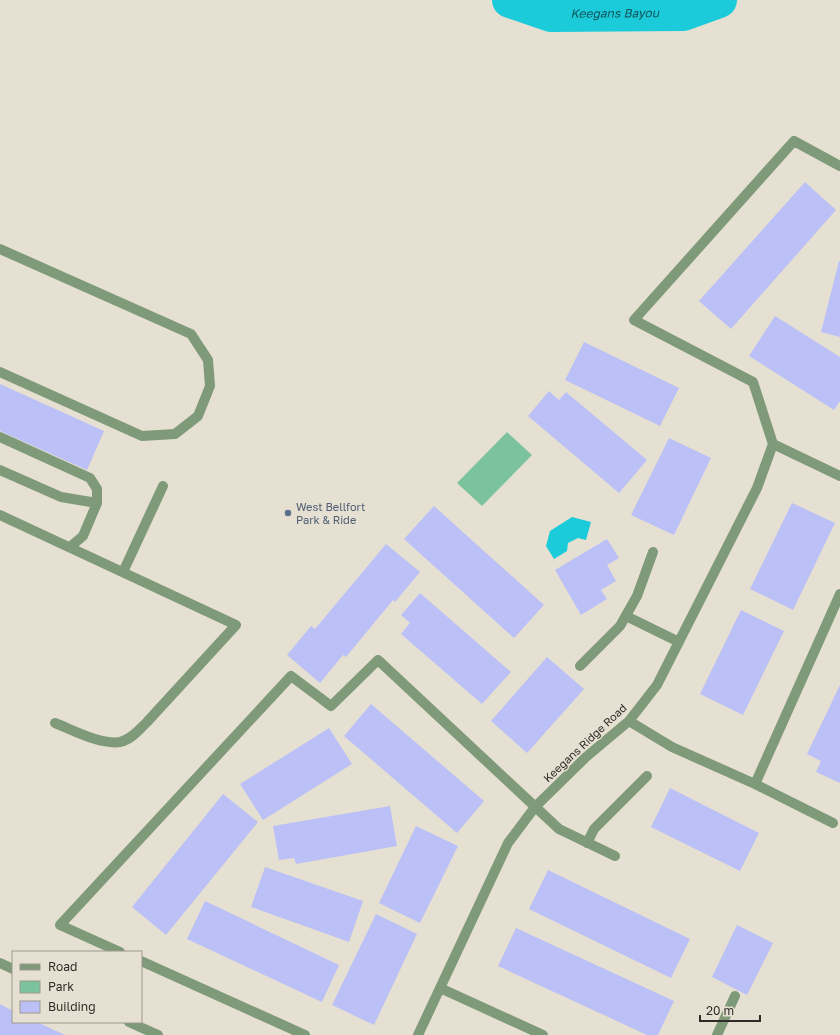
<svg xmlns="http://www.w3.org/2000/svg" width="840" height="1035" viewBox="0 0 840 1035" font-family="'Golos Text',sans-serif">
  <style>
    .green { fill: #7bc39d }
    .water { fill: #1bcbda }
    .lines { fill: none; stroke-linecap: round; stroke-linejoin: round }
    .river { stroke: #1bcbda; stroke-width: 36 }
    .building { fill: #bbc0f6 }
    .minor { stroke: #7f9a78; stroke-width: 10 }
    .service-dot { fill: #5c6f8a; stroke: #e6e0d2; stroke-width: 1.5 }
    .labels { text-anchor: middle; stroke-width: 3; stroke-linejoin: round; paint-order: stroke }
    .service-label { font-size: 11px; fill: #4e5e75; stroke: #e6e0d2; text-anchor: start }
    .street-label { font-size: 11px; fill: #2e2c27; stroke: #e6e0d2 }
    .water-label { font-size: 12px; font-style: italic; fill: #12545a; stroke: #e6e0d2 }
  </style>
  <rect width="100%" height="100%" fill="#e6e0d2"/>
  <path class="green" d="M507 432 532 455 482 506 457 483Z"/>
  <path class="water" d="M572 517 591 522 586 540 578 538 568 543 567 551 554 559 546 546 550 531Z"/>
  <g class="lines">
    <path class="river" id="s1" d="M510 0 551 14 683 13 719 0"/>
  </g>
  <path class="building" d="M805 182 836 210 731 329 699 301Z
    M839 261H840V337L821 332Z
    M775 316 840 357V401L834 410 749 356Z
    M584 342 679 388 660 426 565 380Z
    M0 384 104 431 87 470 0 431Z
    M549 391 559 400 566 392 647 460 619 493 528 416Z
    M669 438 711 458 674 535 631 515Z
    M792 503 835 523 793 610 750 589Z
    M434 506 544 605 514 638 404 539Z
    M607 539 619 558 607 565 616 581 601 590 607 599 581 615 555 570Z
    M386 544 420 572 395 602 393 600 346 657 343 655 320 683 287 655 311 626 315 629Z
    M420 593 511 672 482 704 401 634 410 623 401 615Z
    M741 610 784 631 743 715 700 694Z
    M547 657 584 689 527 753 491 721Z
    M840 685V783L816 772 821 761 807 754Z
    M371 704 484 801 457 833 344 736Z
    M329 728 352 764 263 820 240 784Z
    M670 788 759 833 740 871 651 827Z
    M223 794 258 822 166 935 132 907Z
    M390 806 397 846 296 864 294 858 279 860 273 826Z
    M416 826 458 846 420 923 379 903Z
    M265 867 363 901 349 942 251 907Z
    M548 870 690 939 671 978 529 909Z
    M205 901 339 965 322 1002 187 939Z
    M376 914 417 934 374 1025 332 1005Z
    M737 925 773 943 747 995 712 977Z
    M516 928 674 1001 658 1035H647L498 966Z
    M0 1004 13 1011V1022H37L65 1035H0Z"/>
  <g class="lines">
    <path class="minor" d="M0 249 191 334 208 360 210 386 198 416 175 434 142 436 0 372
      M0 437 90 478 97 489V503L83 536 70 547
      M773 444 753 382 634 320 794 141 840 166
      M773 444 840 476
      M0 470 61 497 97 503
      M0 515 236 625 147 722C140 729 131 740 120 742 100 745 73 730 55 723
      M123 572 163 486
      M626 616 679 642
      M580 666 620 626 637 596 653 552
      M629 721 672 747 755 784 833 823
      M755 784 840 594
      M587 843 594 829 647 776
      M120 952 60 925 291 676 331 706 378 660 559 829 615 856
      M141 961 305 1035
      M0 963 13 969
      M440 988 543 1035
      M129 1022 158 1035
      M418 1035 508 843 535 807 586 757 629 721 657 685 757 488 773 444
      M717 1035 735 996"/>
  </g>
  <circle class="service-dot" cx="288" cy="513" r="4"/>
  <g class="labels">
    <g class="service-label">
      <text x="296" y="511">West Bellfort<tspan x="296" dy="13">Park &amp; Ride</tspan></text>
    </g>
    <g class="street-label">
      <text transform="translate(585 743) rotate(-43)" y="4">Keegans Ridge Road</text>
    </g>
    <g class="water-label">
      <text dy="4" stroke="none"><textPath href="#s1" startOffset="107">Keegans Bayou</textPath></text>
    </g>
  </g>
  <rect x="12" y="951" width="130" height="72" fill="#e6e0d2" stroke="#9c988e"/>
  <rect x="20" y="964" width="20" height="6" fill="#7f9a78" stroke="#9c988e"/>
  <text x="48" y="971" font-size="12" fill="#2e2c27">Road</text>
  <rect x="20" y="981" width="20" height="12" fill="#7bc39d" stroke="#9c988e"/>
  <text x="48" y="991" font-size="12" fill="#2e2c27">Park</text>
  <rect x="20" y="1001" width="20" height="12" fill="#bbc0f6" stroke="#9c988e"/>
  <text x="48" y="1011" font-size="12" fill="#2e2c27">Building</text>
  <path d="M700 1015v6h60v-6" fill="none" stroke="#2e2c27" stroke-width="2"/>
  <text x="706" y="1015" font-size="12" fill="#2e2c27" stroke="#e6e0d2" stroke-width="3" paint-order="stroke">20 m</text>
</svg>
